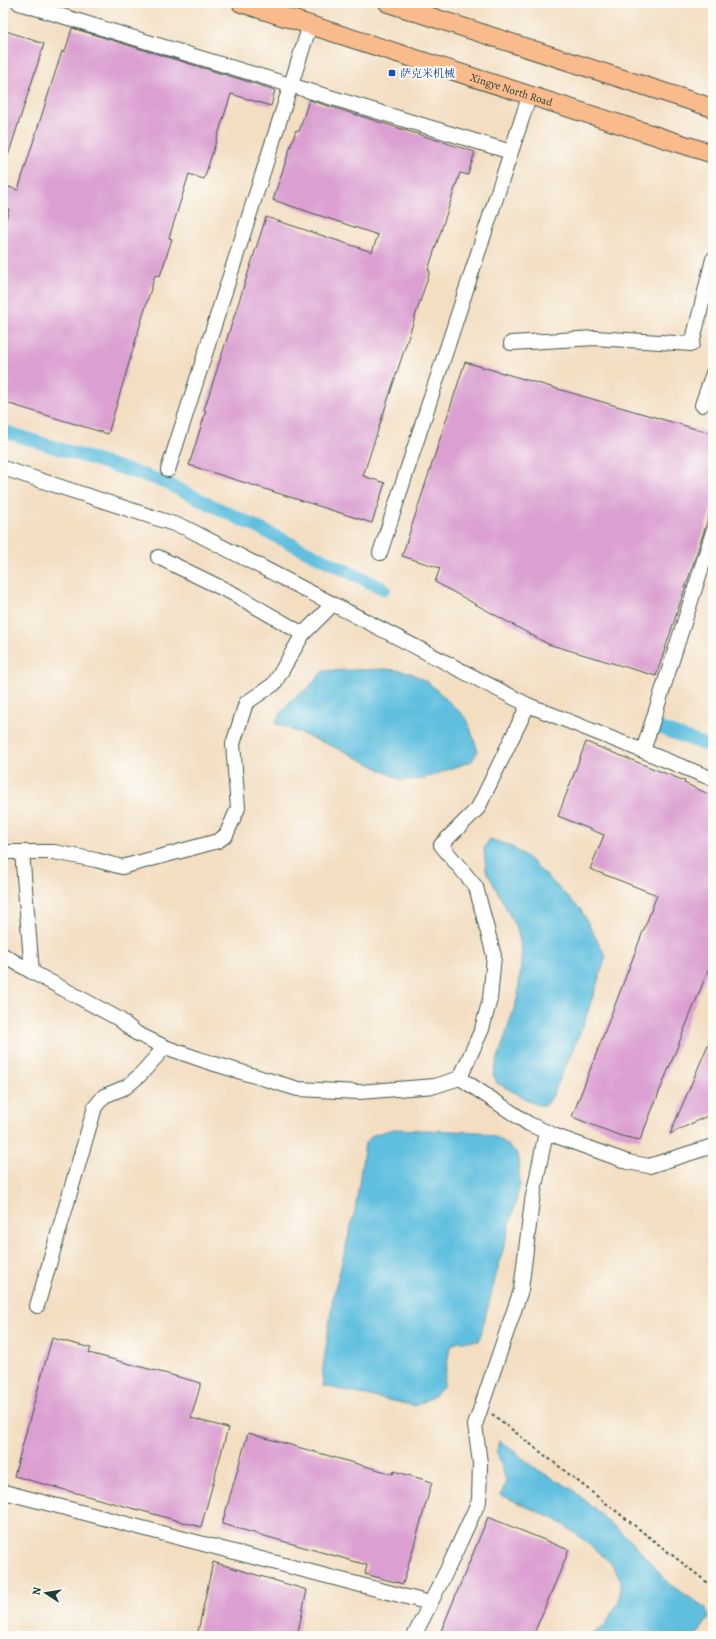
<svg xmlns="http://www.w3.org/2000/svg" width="716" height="1639" viewBox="0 0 716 1639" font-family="Alegreya,'Noto Serif SC',serif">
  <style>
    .water { fill: #61bfdf; stroke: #407e8a }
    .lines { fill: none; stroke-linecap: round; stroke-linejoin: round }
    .canal { stroke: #61bfdf; stroke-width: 13 }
    .building { fill: #dba0d1 }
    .minor-casing { stroke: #3f5549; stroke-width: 16 }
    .major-casing { stroke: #3f5549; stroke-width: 20 }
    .path { stroke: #3f5549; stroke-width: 2; stroke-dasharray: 3 3; stroke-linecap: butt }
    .minor { stroke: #fff; stroke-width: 14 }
    .major { stroke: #fabb8c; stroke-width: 18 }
    .transit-dot { fill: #1a4fb4; stroke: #fdfcf7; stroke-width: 1.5 }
    .labels { text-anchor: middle; stroke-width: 4; stroke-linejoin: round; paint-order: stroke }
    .transit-label { font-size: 11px; fill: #164399; stroke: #fdfcf7; text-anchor: start }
    .street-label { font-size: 11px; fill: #1f3d34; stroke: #fdfcf7 }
  </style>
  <rect width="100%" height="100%" fill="#fdfcf7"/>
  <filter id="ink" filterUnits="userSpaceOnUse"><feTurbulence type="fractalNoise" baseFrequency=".025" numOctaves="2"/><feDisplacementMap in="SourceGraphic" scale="8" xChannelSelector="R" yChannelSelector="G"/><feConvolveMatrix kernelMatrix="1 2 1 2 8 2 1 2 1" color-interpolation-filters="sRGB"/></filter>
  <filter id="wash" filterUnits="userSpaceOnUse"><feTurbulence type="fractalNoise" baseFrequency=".012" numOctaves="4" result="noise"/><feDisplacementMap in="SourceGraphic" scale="16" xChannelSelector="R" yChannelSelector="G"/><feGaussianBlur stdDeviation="0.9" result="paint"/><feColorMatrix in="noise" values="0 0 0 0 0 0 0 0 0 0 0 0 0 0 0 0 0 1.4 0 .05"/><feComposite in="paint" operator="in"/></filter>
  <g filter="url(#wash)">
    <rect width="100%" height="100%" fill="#f3dec2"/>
    <path class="water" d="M387 669 409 672 429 683 467 719 478 751 472 761 422 779 401 780 344 751 275 723 290 701 307 689 323 671Z
      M490 839 509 845 528 858 565 894 581 910 606 957 583 1026 551 1099 544 1106 535 1104 497 1083 493 1074 518 996 522 953 518 931 486 870 484 848Z
      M393 1129 480 1132 500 1139 518 1154 520 1185 479 1341H458L450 1347 443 1387 436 1395 416 1406 323 1386 322 1375 333 1298 355 1210 365 1143 373 1135Z
      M499 1440 541 1472 572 1489 632 1542 669 1584 706 1608 709 1618 696 1636H589L605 1625 619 1601 621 1580 610 1562 576 1534 556 1520 501 1495 506 1481 497 1451Z"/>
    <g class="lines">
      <path class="canal" d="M3 431 162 481 384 589
        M660 728 713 748"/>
    </g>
    <g id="blocks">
      <path class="building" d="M72 28 275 90 271 106 231 94 204 179 189 174 169 238 172 239 160 276 155 275 108 434 3 402V229L9 209 3 208V185L18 190 62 51 65 52Z
        M3 30 44 44 5 165 3 164Z
        M309 100 475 152 468 175 460 173 428 270 430 271 363 476 385 483 372 523 189 465 206 411 204 410 266 217 372 252 378 235 273 200 296 130 299 131Z
        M465 362 713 434V504L656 676 548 644 435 582 440 568 402 556Z
        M586 742 685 781 684 783 713 796V958L640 1140 621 1136 572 1117 657 895 590 869 604 835 558 816Z
        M713 1033V1113L670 1134Z
        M52 1338 91 1348 89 1353 201 1383 191 1418 228 1428 201 1527 14 1476Z
        M248 1433 393 1474 394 1471 432 1482 403 1584 365 1574 367 1565 222 1524Z
        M488 1517 569 1550 533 1636H439Z
        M213 1562 307 1590 297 1636H197Z"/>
    </g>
  </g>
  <g filter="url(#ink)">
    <use href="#blocks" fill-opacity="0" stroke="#3f5549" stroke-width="1"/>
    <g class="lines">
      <defs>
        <path id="minor" d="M19 3 511 152
          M511 343 595 338 692 344 713 259
          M702 405 713 373
          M3 468 186 528 528 705 713 779
          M168 470 310 25
          M380 553 529 97
          M158 557 234 594 303 634
          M643 751 713 532
          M3 852H54L96 860 122 867 218 841 226 835 238 808 233 744 246 703 274 684 303 634 333 604
          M22 852 32 972
          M3 955 32 972 119 1019 136 1033 165 1047 205 1061 298 1089 359 1092 435 1086 460 1078 482 1029 490 999 494 956 476 887 441 845 478 808 528 705
          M460 1078 529 1124 556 1136 628 1162 649 1166 713 1146
          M37 1306 95 1107 104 1096 126 1087 139 1076 165 1047
          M4 1492 430 1603
          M414 1636 448 1568 479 1501 480 1463 475 1425 521 1290 532 1201 546 1132"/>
        <g id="major">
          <path id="s1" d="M241 3 713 154"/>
          <path d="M388 3 713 108"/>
        </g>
      </defs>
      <use href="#minor" class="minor-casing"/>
      <use href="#major" class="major-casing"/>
      <path class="path" d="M492 1414 713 1587"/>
      <use href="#minor" class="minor"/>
      <use href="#major" class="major"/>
    </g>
  </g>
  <rect class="transit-dot" x="388" y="69" width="8" height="8" rx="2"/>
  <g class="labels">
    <g class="transit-label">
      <text x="400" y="77">萨克米机械</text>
    </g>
    <g class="street-label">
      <text dy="4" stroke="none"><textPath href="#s1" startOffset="284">Xingye North Road</textPath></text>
    </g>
  </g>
  <rect width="716" height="1639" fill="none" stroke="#fdfcf7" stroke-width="16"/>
  <g transform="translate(46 1593) rotate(282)" stroke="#fdfcf7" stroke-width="3" paint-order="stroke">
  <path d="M0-3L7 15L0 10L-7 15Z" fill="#1f3d34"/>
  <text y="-6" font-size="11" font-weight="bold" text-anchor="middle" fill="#1f3d34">N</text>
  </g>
</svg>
